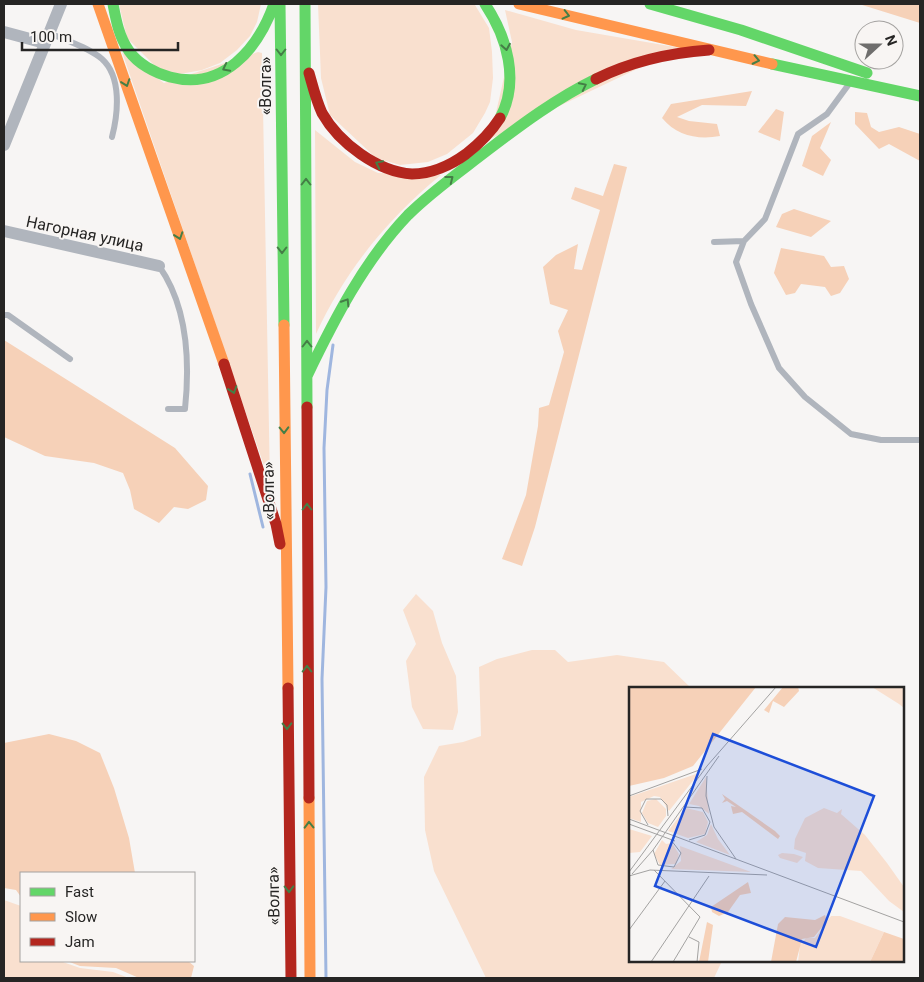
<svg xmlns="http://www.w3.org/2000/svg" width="924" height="982" viewBox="0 0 924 982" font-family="Roboto,sans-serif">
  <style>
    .green { fill: #f9e0cf }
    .forest { fill: #f6d1b8 }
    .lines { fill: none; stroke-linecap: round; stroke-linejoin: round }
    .stream { stroke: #9fb6df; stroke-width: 3 }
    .lane { stroke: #b0b5bd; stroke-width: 6 }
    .street { stroke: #b0b5bd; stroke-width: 12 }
    .fast { stroke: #63d668; stroke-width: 11 }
    .slow { stroke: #ff974d; stroke-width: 11 }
    .jam { stroke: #b3261e; stroke-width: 11 }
    .oneway { stroke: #447e46 }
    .labels { text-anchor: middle; stroke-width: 4; stroke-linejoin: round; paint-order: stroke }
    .street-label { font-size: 16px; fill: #262524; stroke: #f8f5f3 }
    .inset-road { fill: none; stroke: #a3a2a1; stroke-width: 1 }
    .view { fill: #1d4ed8; fill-opacity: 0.15; stroke: #1d4ed8; stroke-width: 2.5 }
    .inset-edge { fill: none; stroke: #262524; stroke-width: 2.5 }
  </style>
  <rect width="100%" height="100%" fill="#f7f5f4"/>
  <path class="green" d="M119 4H261L257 22 250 36 237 50 220 63 202 70 180 74 158 69 127 38Z
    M318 4 475 5 489 28 492 52 493 78 490 102 485 113 473 133 447 154 428 162 400 165 376 158 330 115 321 78Z
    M505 10 576 30 681 48 490 139 512 42Z
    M122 52 164 83 258 52 262 53 270 483Z
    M315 130 355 162 378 173 441 175C388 218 345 271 316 334Z
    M416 594 433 611 442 643 456 676 458 712 453 730 423 729 412 707 406 661 416 644 403 610Z
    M532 650H555L568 662 617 655 664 662 691 688H630V961H722L714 978H486L434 871 425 830 424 777 439 746 463 742 481 736 479 667 497 659Z
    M4 900 21 906V961H60L80 968 113 972 129 978H4Z"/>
  <path class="forest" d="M859 4H920V23Z
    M752 91 746 106 702 105 677 117 689 121 717 124 720 136C698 140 677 136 662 118L671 104Z
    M776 109 784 112 780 141 758 132Z
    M855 112 867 113 871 127 879 132 899 127 920 134V161L889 144 879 149 855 124Z
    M831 122 820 148 831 160 823 176 802 166 812 136Z
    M614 164 627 167 535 527 522 566 502 559 526 495 538 426 539 408 549 405 564 352 558 331 568 310 550 304 543 267 556 255 578 244 574 269 582 270 600 210 571 199 575 187 603 196Z
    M794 209 831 221 811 237 776 227 782 214Z
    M781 248 824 256 831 267 844 266 849 279 840 293 831 296 825 287 801 284 795 293 786 295 774 273Z
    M4 340 175 448 208 486 206 500 188 509 174 507 159 523 134 509 130 490 123 473 94 463 45 456 4 437Z
    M49 734 76 741 100 753 114 788 129 838 135 873H21V897L16 890 4 888V743Z
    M67 961H188L194 966 191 978H139L116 968 80 966Z"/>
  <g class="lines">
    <path class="stream" d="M250 474 263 527
      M326 978 322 679 326 587 324 448 327 390 333 345"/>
    <path class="lane" d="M49 33C65 40 88 47 102 59 122 77 118 114 112 137
      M744 241 736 262 751 304 779 368 805 397 851 434 881 440H920
      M714 242 744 241 765 219 798 134 827 114 849 84
      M159 266C188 307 190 361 185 409H168
      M4 315H8L70 359"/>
    <path class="street" d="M4 32 45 43
      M4 145 61 4
      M4 231 159 266"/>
    <path class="fast" d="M113 4C116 20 119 37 129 51 138 64 155 73 170 77 223 91 258 49 274 4
      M280 4 284 325
      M305 4 307 407
      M485 4C507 37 520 81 500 118
      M650 4 741 30 867 73
      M772 64 920 96
      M307 376C334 320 364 261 408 215 432 191 461 171 488 150 522 124 557 98 596 79"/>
    <path class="slow" d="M98 4 224 364
      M519 4 772 64
      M284 325 288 688
      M309 798 310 978"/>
    <path class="jam" d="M309 73C313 87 316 100 322 113 339 143 378 172 412 174 431 174 451 165 466 154 479 144 491 132 500 118
      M596 79C632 61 668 53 709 50
      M224 364 276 524 280 544
      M307 407 309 798
      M288 688 291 978"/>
  </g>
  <defs><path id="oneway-chevron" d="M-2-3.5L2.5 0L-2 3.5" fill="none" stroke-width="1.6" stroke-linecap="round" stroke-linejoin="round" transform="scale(1.25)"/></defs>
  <g class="oneway">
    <use href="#oneway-chevron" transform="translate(566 15) rotate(14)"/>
    <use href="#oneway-chevron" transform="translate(506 47) rotate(80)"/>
    <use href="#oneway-chevron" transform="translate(281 52) rotate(90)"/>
    <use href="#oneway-chevron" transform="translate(756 60) rotate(12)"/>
    <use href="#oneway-chevron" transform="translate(226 68) rotate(153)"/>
    <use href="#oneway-chevron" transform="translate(126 83) rotate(71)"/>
    <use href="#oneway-chevron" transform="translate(583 86) rotate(-26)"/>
    <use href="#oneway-chevron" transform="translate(379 164) rotate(-154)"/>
    <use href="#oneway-chevron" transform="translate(450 179) rotate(-38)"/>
    <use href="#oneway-chevron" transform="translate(306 182) rotate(-90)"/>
    <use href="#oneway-chevron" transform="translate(179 236) rotate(71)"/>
    <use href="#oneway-chevron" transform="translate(282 250) rotate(90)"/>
    <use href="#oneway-chevron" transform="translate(346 302) rotate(-58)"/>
    <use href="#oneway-chevron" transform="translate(307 344) rotate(-90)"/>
    <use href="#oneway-chevron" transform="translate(233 390) rotate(71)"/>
    <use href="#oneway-chevron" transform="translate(284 430) rotate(89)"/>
    <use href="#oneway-chevron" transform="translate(307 507) rotate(-90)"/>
    <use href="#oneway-chevron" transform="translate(307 669) rotate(-90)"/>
    <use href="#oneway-chevron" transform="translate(287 726) rotate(89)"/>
    <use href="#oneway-chevron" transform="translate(309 825) rotate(-91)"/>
    <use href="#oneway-chevron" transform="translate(289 889) rotate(89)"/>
  </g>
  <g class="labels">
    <g class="street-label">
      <text transform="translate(265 86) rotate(-90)" y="6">«Волга»</text>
      <text transform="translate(85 233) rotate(12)" y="6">Нагорная улица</text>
      <text transform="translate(268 491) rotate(-91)" y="6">«Волга»</text>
      <text transform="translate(273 896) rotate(-91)" y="6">«Волга»</text>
    </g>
  </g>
  <g transform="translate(629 687)">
    <rect width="275" height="275" fill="#f7f5f4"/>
    <path d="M243 0H275V21L270 17ZM70 86 40 124 31 110 25 109 12 115V135L0 131V110ZM77 90 80 127 70 119 60 117ZM27 112 37 122V129L29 140 19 136 13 126 18 114ZM57 121 74 125 79 135 76 147 59 151 39 144ZM195 121 208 126 213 122 212 127 236 148 258 176 275 200V225L260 214 232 184 189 181 176 174 177 166 165 162 166 152 176 131ZM82 137 89 152 101 168 67 155 78 148ZM0 142 23 149 11 165 0 166ZM33 153 37 157 43 156 50 167 47 177 31 178 25 167ZM51 159 122 185 42 182 52 174ZM153 166 165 167 174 170 168 176 151 171 149 168ZM202 229H211L255 245 241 275H169L171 258 177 251H186Z" fill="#f9e0cf"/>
    <path d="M0 0H127L64 79 35 91 0 99ZM154 0H169L170 4 155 20 144 14 140 26 135 23ZM93 107 146 144 151 149 149 152 113 125 104 127 102 119 107 120 98 114 93 116 96 112ZM119 195 122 206 111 208 99 225 90 229 83 225 82 220ZM196 228 198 234 185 250 173 252 167 275H142L149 237 156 230 186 233ZM78 235 84 238 79 275H70ZM255 245 275 252V275H241Z" fill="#f6d1b8"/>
    <path class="inset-road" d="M78 89 77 109 85 140 107 172M0 109 73 82M56 120 73 121 81 135 76 148 60 153M0 132 275 235M0 137 46 154M19 138 11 124 17 112H32L38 118 39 129M24 163 29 178 45 180 52 166 42 153M25 183 71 230 44 275M0 185 78 79 147 0M3 187 24 163 90 69M0 189 21 183 138 188M0 243 36 194M60 250 70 255 68 275M22 275 80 189"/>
    <path class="view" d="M84 47 245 109 187 260 26 199Z"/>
    <rect width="275" height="275" class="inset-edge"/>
  </g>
  <rect width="924" height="982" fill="none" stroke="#262524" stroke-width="10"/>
  <rect x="20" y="872" width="175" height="90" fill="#f8f5f3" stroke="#a4a2a0"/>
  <rect x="30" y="888" width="25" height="8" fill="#63d668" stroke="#a4a2a0"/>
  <text x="65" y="897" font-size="15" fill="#262524">Fast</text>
  <rect x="30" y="913" width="25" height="8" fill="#ff974d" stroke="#a4a2a0"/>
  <text x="65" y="922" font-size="15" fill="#262524">Slow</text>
  <rect x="30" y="938" width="25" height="8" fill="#b3261e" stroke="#a4a2a0"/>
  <text x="65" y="947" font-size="15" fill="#262524">Jam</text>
  <g transform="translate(879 45) rotate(69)"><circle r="24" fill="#f8f5f3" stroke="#a4a2a0"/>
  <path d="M0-4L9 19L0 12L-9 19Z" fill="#6f6e6d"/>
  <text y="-8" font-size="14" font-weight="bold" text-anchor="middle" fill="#262524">N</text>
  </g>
  <path d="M22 42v8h156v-8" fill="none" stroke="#262524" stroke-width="2.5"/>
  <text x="30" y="42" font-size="15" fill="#262524" stroke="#f8f5f3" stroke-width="4" paint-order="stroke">100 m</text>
</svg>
